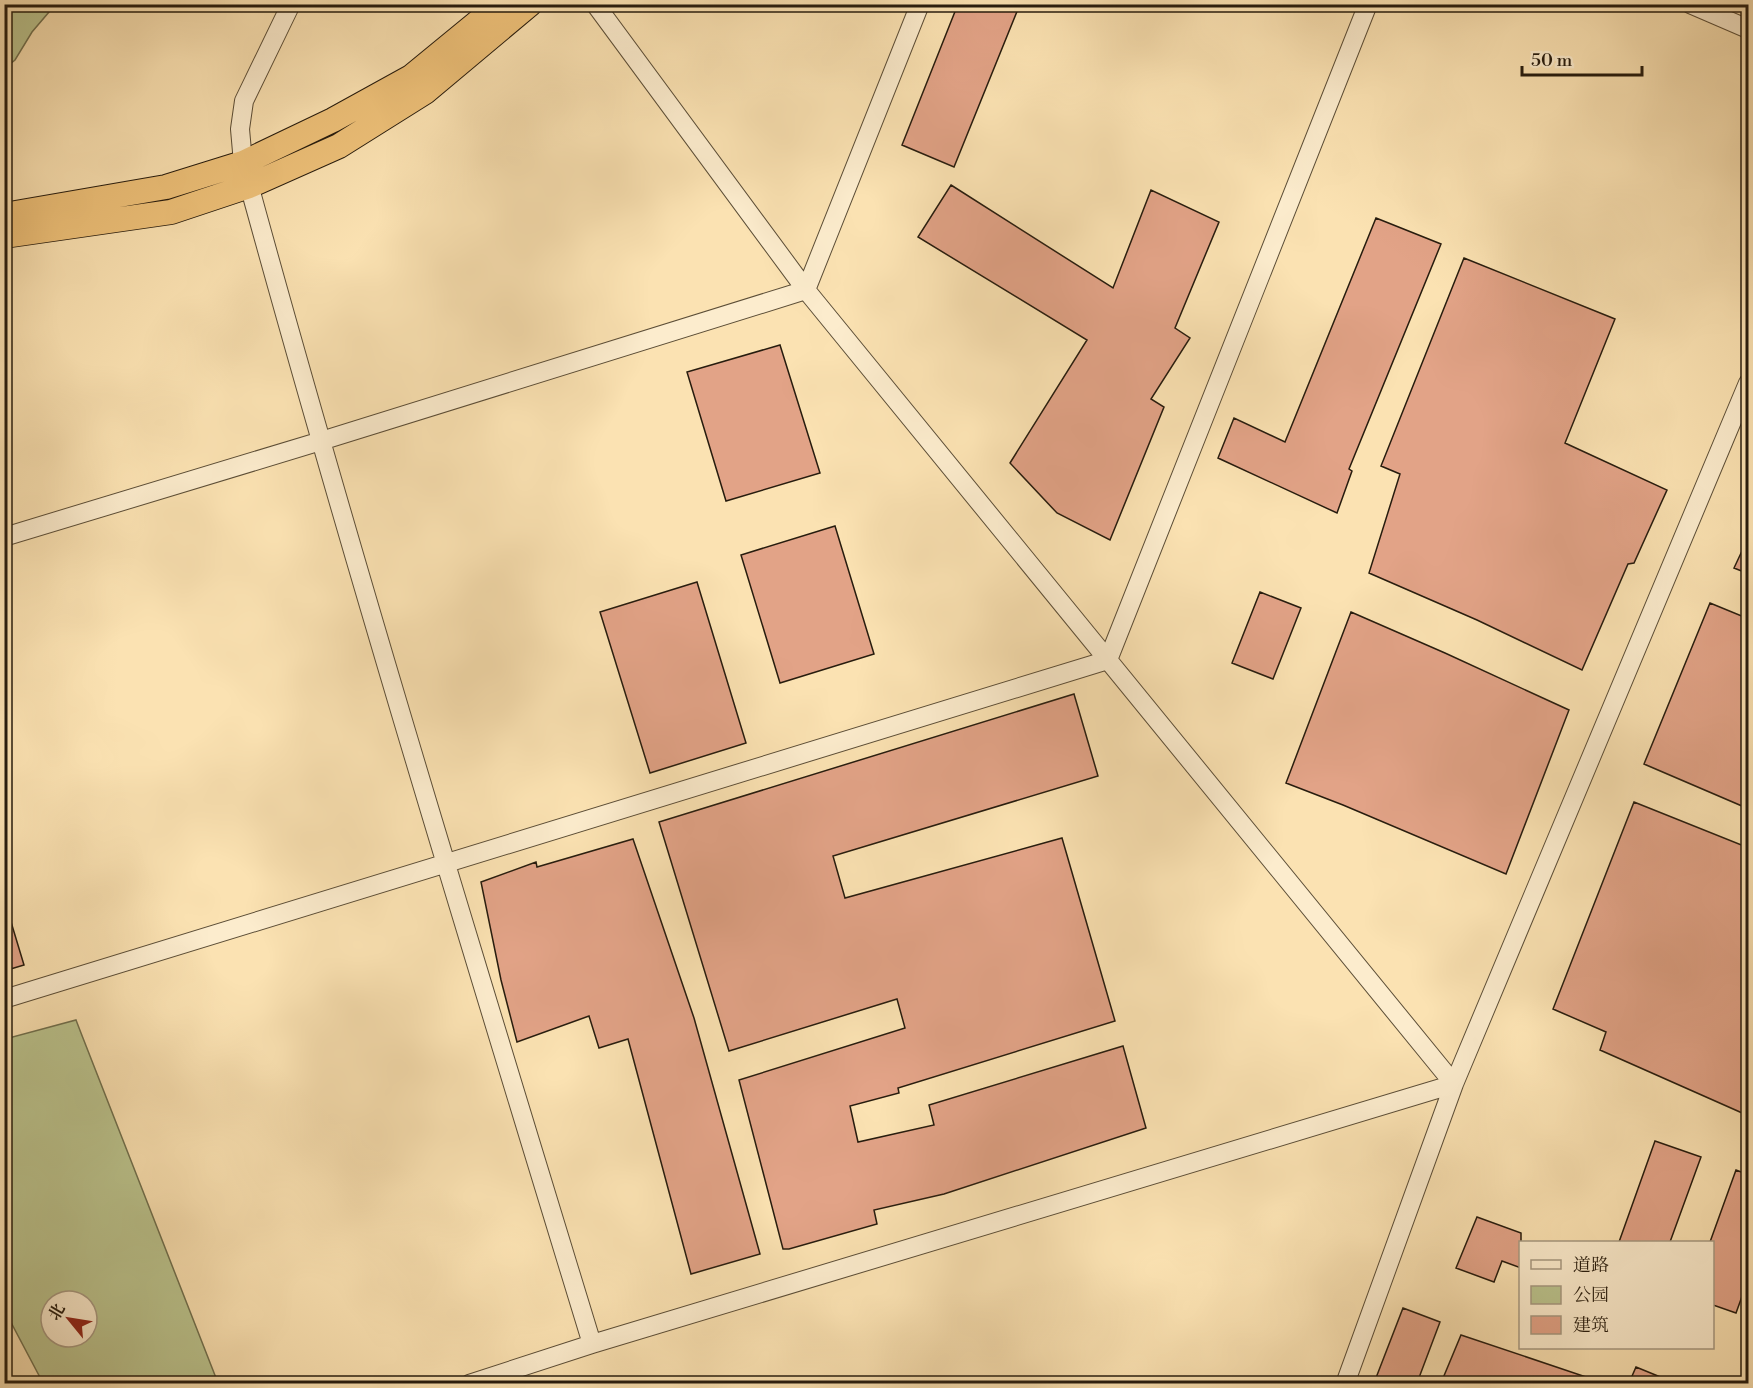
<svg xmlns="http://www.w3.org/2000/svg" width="1753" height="1388" viewBox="0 0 1753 1388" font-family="'Libre Bodoni','Noto Serif SC',serif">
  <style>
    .green { fill: #bbc48e; stroke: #71704e; stroke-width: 1.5; fill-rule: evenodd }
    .building { fill: #e2a387; stroke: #271c0e; stroke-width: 1.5 }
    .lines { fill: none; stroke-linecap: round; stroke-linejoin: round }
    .tertiary-casing { stroke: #5c4e37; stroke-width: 20 }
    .trunk-casing { stroke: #271c0e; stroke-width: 26 }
    .tertiary { stroke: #fceccd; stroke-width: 18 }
    .trunk { stroke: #eec179; stroke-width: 24 }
  </style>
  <rect width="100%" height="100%" fill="#fbe2b2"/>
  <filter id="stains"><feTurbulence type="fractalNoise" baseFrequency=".00333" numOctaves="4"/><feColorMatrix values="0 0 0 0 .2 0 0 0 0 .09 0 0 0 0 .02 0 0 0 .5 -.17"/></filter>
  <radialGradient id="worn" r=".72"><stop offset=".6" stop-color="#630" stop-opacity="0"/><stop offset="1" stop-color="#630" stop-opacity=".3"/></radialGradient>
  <path class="green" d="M5 4 47 5 49 12 32 32 15 60 5 68Z
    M76 1020 81 1033 218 1383H43L5 1311V1039ZM51 1301H87V1337H51Z"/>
  <path class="building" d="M958 4H1020L954 167 902 145Z
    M951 185 1113 288 1151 190 1219 222 1175 328 1190 338 1151 399 1164 407 1110 540 1057 513 1010 463 1087 340 918 237Z
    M1376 218 1441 244 1349 469 1352 471 1337 513 1218 458 1234 418 1285 442Z
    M1464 258 1615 319 1565 443 1667 490 1634 563 1628 564 1582 670 1477 620 1369 573 1400 474 1381 466Z
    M780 345 820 473 726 501 687 372Z
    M835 526 874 654 780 683 741 555Z
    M1749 536V574L1734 568Z
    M697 582 746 743 650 773 600 612Z
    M1260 592 1301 608 1273 679 1232 663Z
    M1710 603 1749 619V809L1644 764Z
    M1351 612 1445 653 1569 710 1506 874 1343 805 1286 783Z
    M1074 694 1098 776 833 856 845 898 1062 838 1115 1021 898 1088 899 1093 850 1106 858 1142 934 1125 929 1105 1123 1046 1146 1128 944 1194 874 1210 877 1224 789 1249H783L739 1080 905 1028 897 999 729 1051 659 822Z
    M1634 802 1749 848V1116L1600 1050 1606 1032 1553 1009Z
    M633 839 694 1018 760 1254 691 1274 628 1039 599 1048 589 1016 517 1042 501 980 481 882 536 862 537 867Z
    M8 912 24 965 4 971V913Z
    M1655 1141 1701 1157 1670 1242H1619Z
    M1736 1170 1749 1175V1277L1736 1313 1713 1305V1242H1710Z
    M1477 1217 1521 1233V1268L1502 1261 1494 1282 1456 1268Z
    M1403 1308 1440 1322 1417 1383H1374Z
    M1461 1335 1598 1381V1383H1441Z
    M1636 1367 1675 1383H1629Z"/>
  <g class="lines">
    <defs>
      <path id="tertiary" d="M291 4 244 101 240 129 243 163C351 558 472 951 592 1344
        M1690 4 1748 29
        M4 537 321 441 806 290 920 4
        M4 999 1108 660 1368 4
        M469 1384 592 1344 1454 1084 806 290 595 4
        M1345 1384 1454 1084 1748 383"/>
      <path id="trunk" d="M4 215 166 187 243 163 333 120 411 77 500 4
        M4 236 171 212 249 186 339 146 425 92 530 4"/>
    </defs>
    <use href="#tertiary" class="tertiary-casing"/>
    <use href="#trunk" class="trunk-casing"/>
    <use href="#tertiary" class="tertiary"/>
    <use href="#trunk" class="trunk"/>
  </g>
  <rect width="1753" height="1388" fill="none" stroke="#fbe2b2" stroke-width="24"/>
  <rect x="6" y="6" width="1741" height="1376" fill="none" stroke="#271c0e" stroke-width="3"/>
  <rect x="12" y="12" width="1729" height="1364" fill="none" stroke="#271c0e" stroke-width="1.5"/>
  <rect x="1519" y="1241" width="195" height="108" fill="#fceccd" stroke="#a79981" stroke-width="1.5"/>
  <rect x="1531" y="1260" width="30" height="9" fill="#fceccd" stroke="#a79981" stroke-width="1.5"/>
  <text x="1573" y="1271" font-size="18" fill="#271c0e">道路</text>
  <rect x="1531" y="1286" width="30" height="18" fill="#bbc48e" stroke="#a79981" stroke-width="1.5"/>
  <text x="1573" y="1301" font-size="18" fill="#271c0e">公园</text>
  <rect x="1531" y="1316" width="30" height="18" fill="#e2a387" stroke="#a79981" stroke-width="1.5"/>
  <text x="1573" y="1331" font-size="18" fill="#271c0e">建筑</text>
  <g transform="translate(69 1319) rotate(300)"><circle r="28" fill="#fceccd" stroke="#a79981" stroke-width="1.5"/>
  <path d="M0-4.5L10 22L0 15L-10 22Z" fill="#8f2418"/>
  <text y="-9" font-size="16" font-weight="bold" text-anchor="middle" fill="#271c0e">北</text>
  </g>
  <path d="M1522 66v9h120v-9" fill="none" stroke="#271c0e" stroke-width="3"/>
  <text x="1531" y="66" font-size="18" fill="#271c0e" stroke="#fceccd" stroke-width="4.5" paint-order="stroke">50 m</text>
  <rect width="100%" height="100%" filter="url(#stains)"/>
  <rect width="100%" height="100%" fill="url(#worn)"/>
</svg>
